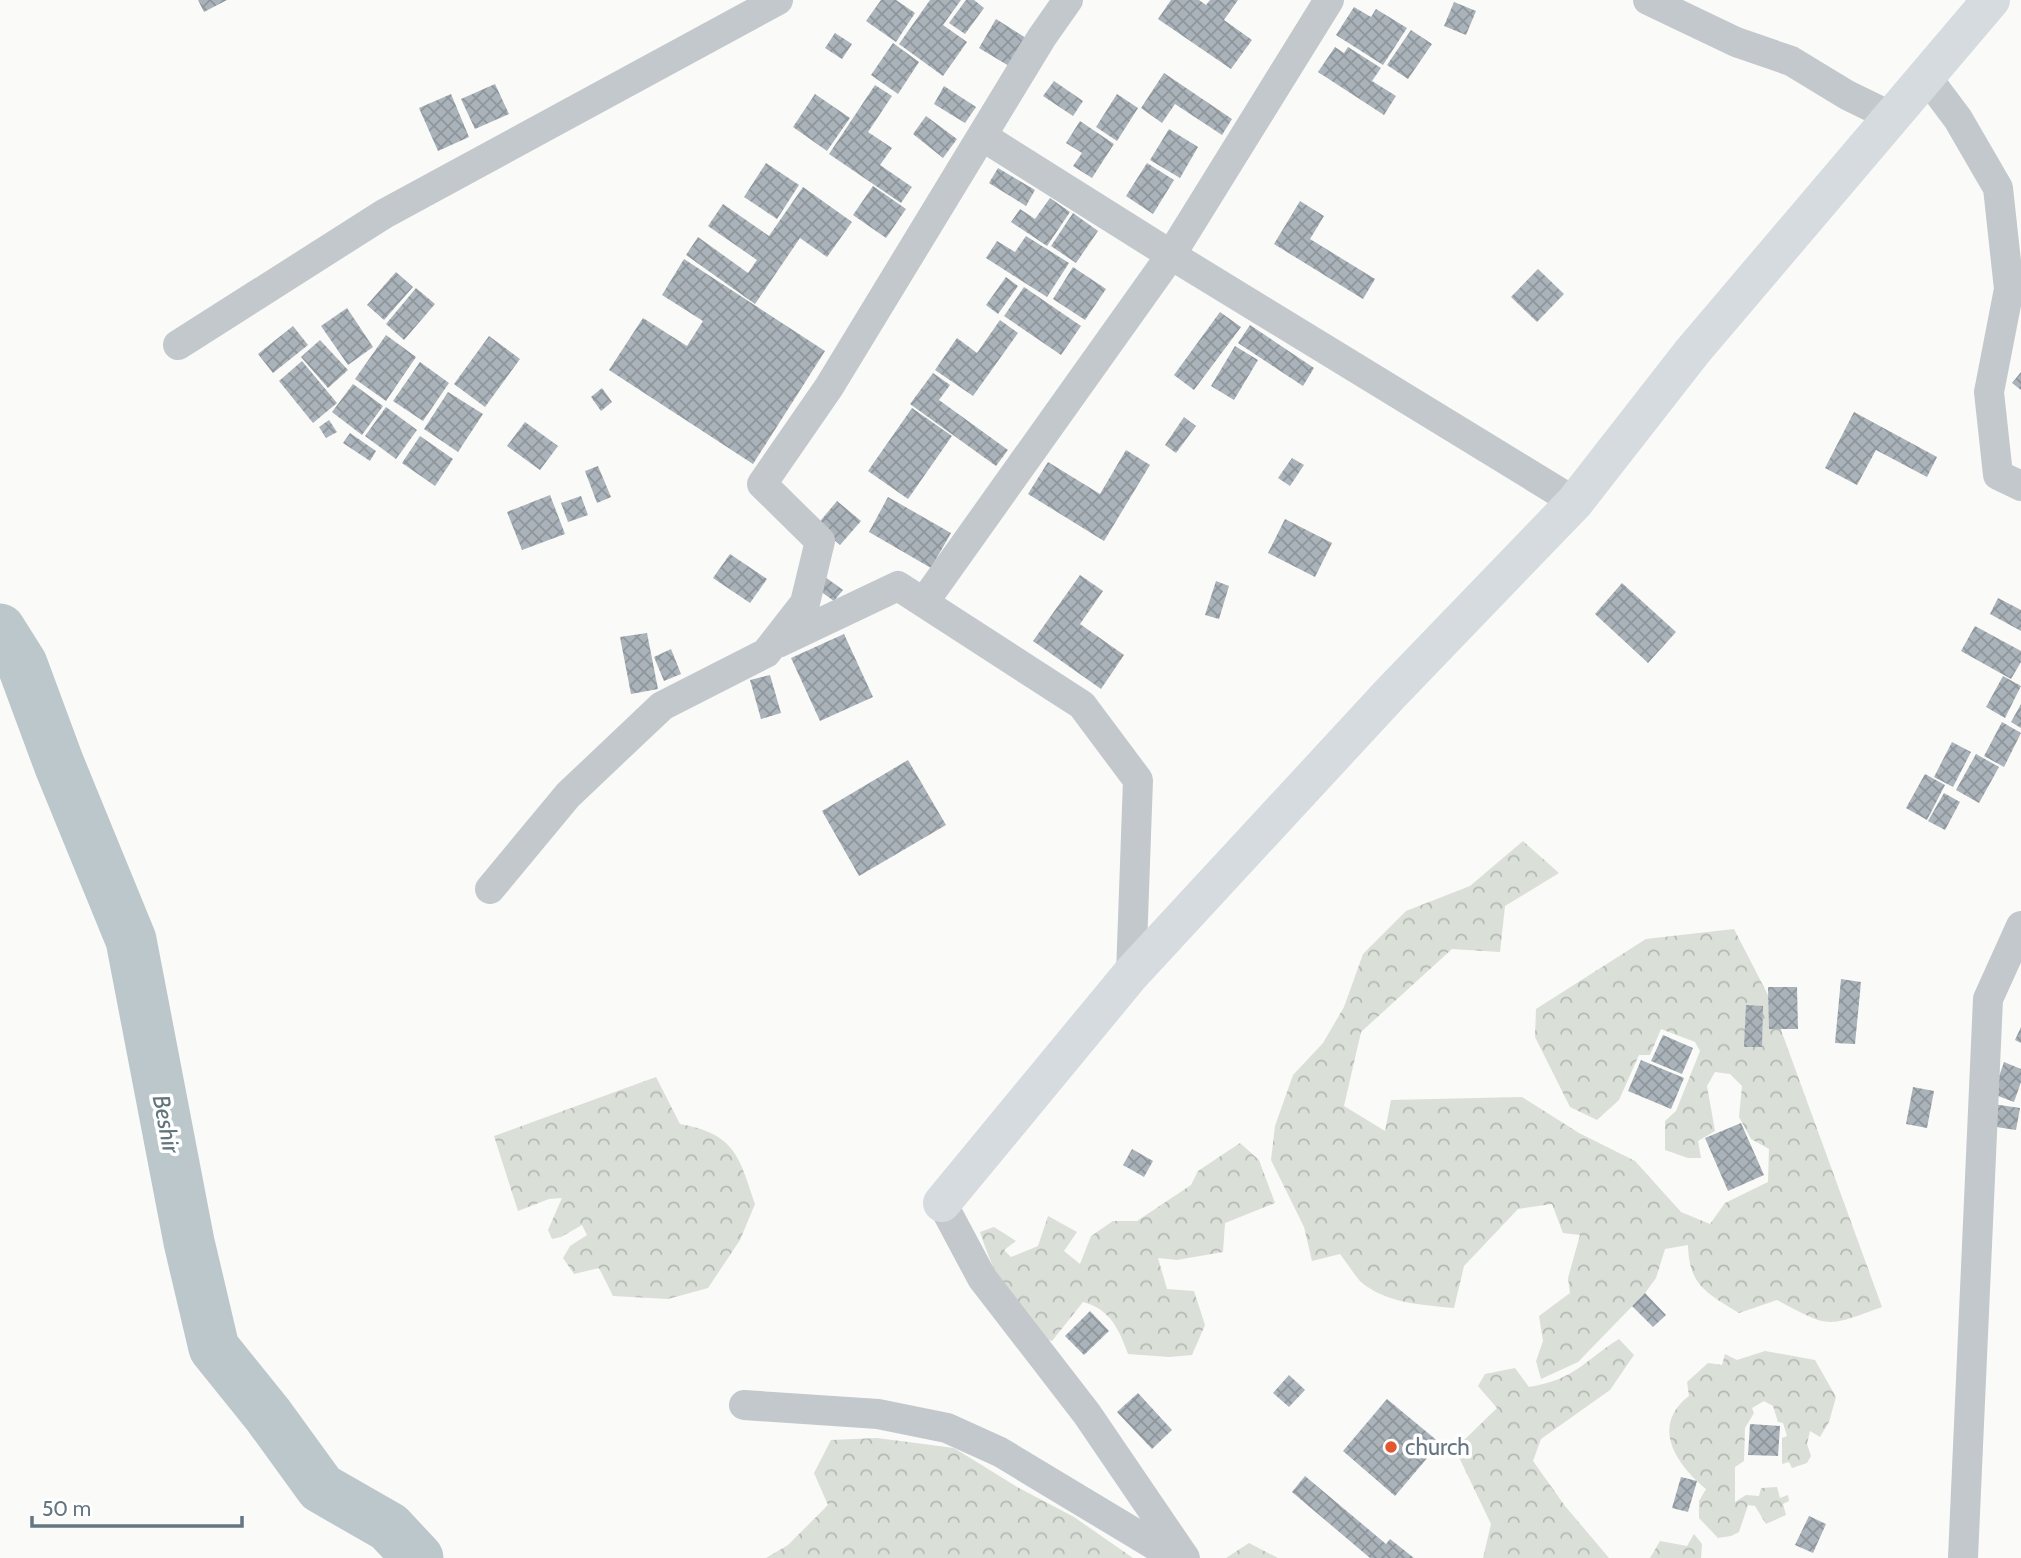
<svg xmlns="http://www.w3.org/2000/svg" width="2021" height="1558" viewBox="0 0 2021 1558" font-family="Cabin,sans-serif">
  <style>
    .forest { fill: url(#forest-crowns) }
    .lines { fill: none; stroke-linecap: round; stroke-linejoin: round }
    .river { stroke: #bbc7cb; stroke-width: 51 }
    .building { fill: url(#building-cross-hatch) }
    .minor { stroke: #c3c8cc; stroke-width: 30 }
    .major { stroke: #d6dbdf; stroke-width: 38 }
    .poi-dot { fill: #e4572e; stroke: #fff; stroke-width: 2.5 }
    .labels { text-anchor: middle; stroke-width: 7; stroke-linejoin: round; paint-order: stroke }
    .poi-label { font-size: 23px; fill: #657683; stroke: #fff; text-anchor: start }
    .water-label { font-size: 24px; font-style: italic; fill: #60757c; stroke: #fff }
  </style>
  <defs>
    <pattern id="forest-crowns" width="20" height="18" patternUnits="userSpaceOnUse" patternTransform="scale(1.75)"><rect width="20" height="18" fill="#dadfd7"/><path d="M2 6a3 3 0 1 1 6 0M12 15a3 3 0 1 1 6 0" fill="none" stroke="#b4b9b4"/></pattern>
    <pattern id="building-cross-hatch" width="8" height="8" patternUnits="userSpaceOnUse" patternTransform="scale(1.75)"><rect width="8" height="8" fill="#aab3b9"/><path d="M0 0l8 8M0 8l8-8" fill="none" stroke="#8e969c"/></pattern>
  </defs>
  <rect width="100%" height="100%" fill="#fafaf8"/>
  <path class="forest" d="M1523 841 1559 873 1505 906 1500 952 1452 949 1361 1032 1344 1106 1385 1131 1391 1100 1522 1097 1579 1133 1635 1161 1681 1212 1710 1224 1725 1203 1768 1182 1769 1149 1751 1139 1739 1117 1742 1086 1730 1074 1715 1072 1707 1086 1715 1131 1698 1141 1701 1158H1688L1665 1150V1121L1676 1111 1700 1051 1695 1042 1661 1029 1650 1055H1639L1619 1100 1597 1120 1570 1107 1535 1037 1536 1009 1646 939 1734 929 1769 997 1882 1307C1826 1327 1831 1329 1777 1300L1739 1313C1707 1293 1689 1286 1688 1245L1665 1249 1656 1278 1645 1293 1578 1362 1541 1379 1536 1361 1543 1341 1539 1316 1570 1293 1568 1278 1580 1235 1563 1233 1552 1204 1518 1209 1464 1266 1454 1308C1423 1305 1384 1303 1360 1281 1353 1273 1347 1263 1340 1254L1312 1261 1304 1227 1271 1160 1275 1126 1293 1075 1323 1043 1344 1007 1363 954 1406 911 1470 886Z
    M656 1077 680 1124C735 1134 739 1156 755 1204L740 1240 708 1288 668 1299 613 1296 599 1268 574 1274 563 1258 570 1246 587 1235 582 1225 561 1237 552 1239 548 1230 562 1198 549 1199 518 1211 494 1136Z
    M1240 1143 1259 1160 1275 1203 1225 1223 1223 1252 1177 1260 1158 1258 1167 1289 1194 1291 1205 1325 1192 1355 1169 1357 1128 1354C1119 1329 1110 1309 1083 1302L1052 1341C1017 1332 991 1265 980 1232L994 1227 1016 1241 1004 1250 1011 1257 1038 1246 1048 1216 1077 1232 1064 1251 1080 1264 1091 1236 1113 1221H1137L1191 1185 1198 1171Z
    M1619 1339 1634 1355 1610 1390 1541 1439 1533 1461 1565 1506 1609 1558H1483L1491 1524 1455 1449 1497 1408 1478 1386 1485 1374 1515 1368 1529 1387C1574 1380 1584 1361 1619 1339Z
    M1765 1351 1815 1360 1836 1397 1829 1422 1820 1437 1810 1431 1807 1444 1811 1456 1807 1463 1792 1468 1789 1462 1782 1464V1438L1787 1436 1783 1423 1778 1422 1773 1406 1764 1401 1752 1408 1754 1413 1745 1428 1744 1461 1735 1467V1502L1746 1495 1759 1496 1761 1488 1777 1487 1780 1498 1788 1495 1789 1501 1783 1504 1786 1515 1766 1524 1755 1506 1748 1505 1739 1532 1731 1536 1718 1538 1699 1518V1501L1706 1489C1676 1464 1650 1426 1689 1396L1687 1382 1708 1363 1722 1365 1725 1354 1737 1360Z
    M877 1438 954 1448 1019 1488 1074 1517 1133 1558H766L788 1545 828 1505 814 1473 831 1440Z
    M1694 1534 1702 1544 1701 1558H1650L1660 1541 1687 1546Z
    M1249 1543 1278 1558H1226Z"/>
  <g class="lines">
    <path class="river" d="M0 629 22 664 59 764 131 940 189 1242 214 1348 268 1415 321 1488 389 1527 418 1558"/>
  </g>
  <path class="building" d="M198 0H227L204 12Z
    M881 0H896L915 13 896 42 866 21Z
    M930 0H961L943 25 967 42 943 76 899 44Z
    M966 0H974L984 8 965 34 949 23Z
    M1171 0H1199L1206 5 1210 0H1238L1224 20 1252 40 1231 69 1158 19Z
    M1454 2 1476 11 1466 35 1444 26Z
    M1354 7 1371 17 1376 9 1407 28 1383 65 1336 35Z
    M996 19 1026 38 1009 66 979 48Z
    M1411 30 1432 44 1408 79 1387 65Z
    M835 33 852 44 842 59 825 48Z
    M893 43 919 62 898 94 871 75Z
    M1335 47 1344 53 1348 47 1381 68 1372 81 1396 96 1384 115 1318 72Z
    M1164 73 1232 119 1222 135 1175 104 1162 123 1141 108Z
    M1054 81 1083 101 1073 116 1043 96Z
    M495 84 509 114 475 129 461 99Z
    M875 85 892 96 868 132 892 148 880 165 912 187 901 203 829 154Z
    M944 86 976 107 965 123 934 104Z
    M451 94 469 137 438 151 419 108Z
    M815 94 850 118 827 151 793 127Z
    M1117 94 1138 108 1117 141 1096 127Z
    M926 116 957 139 943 158 913 134Z
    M1080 121 1114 144 1092 178 1073 166 1082 153 1066 143Z
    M1169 129 1198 147 1180 178 1150 160Z
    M766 163 799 185 777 219 744 197Z
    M1147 163 1174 180 1153 214 1126 196Z
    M998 168 1035 190 1026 206 989 183Z
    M873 186 906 209 886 238 853 215Z
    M803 187 852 222 827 257 800 238 755 304 686 255 698 237 748 273 757 260 708 226 723 204 769 236Z
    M1050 198 1070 212 1047 246 1011 222 1020 209 1035 219Z
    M1300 201 1324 216 1310 239 1375 279 1363 299 1274 244Z
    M1073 213 1098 231 1076 263 1051 246Z
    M1026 236 1069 263 1047 297 986 258 997 241 1015 252Z
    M684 259 825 351 753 464 609 370 643 318 687 346 703 321 662 295Z
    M1073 267 1106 289 1085 320 1053 299Z
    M1538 269 1564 294 1537 322 1511 297Z
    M396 272 413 287 384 320 367 305Z
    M1006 277 1018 286 998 314 986 305Z
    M1024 287 1081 326 1061 355 1004 316Z
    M416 288 435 304 404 340 386 324Z
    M347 308 373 347 348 365 321 326Z
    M1220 312 1241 327 1194 390 1174 375Z
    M1000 320 1018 333 973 396 935 370 957 338 977 353Z
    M1250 325 1314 368 1303 386 1238 343Z
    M293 326 308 345 273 373 258 354Z
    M386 335 416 357 386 401 355 379Z
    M489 336 520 359 485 407 454 384Z
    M320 340 348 370 328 388 301 357Z
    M1235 346 1258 360 1234 400 1211 386Z
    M302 361 337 403 313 423 279 381Z
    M420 362 449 383 423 421 393 401Z
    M2021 372V390L2012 383Z
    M933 373 950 385 939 400 1008 450 996 466 910 404Z
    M353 384 383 406 362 435 332 412Z
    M602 388 612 402 601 411 591 397Z
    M448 392 483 414 458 452 424 429Z
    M386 407 417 430 396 459 365 436Z
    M912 408 952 436 908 499 868 471Z
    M1854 412 1937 457 1927 477 1876 450 1857 485 1825 468Z
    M1184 417 1196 426 1176 453 1165 445Z
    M329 420 337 432 326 438 319 427Z
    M525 422 558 446 540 470 507 446Z
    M350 433 376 451 370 461 343 443Z
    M420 436 453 459 435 486 402 463Z
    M1126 450 1150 465 1104 541 1028 494 1048 462 1100 494Z
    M1292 458 1304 465 1290 486 1278 478Z
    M598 466 611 497 597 503 585 471Z
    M550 495 565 534 522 550 507 512Z
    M581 496 588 515 568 522 561 503Z
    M888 497 951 533 931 568 869 532Z
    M837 501 861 521 840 545 817 525Z
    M1285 519 1332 543 1315 577 1268 553Z
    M730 554 767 579 750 603 713 578Z
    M821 574 843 590 834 601 813 586Z
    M1080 575 1103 591 1080 624 1124 655 1101 689 1033 641Z
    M1216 581 1229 586 1219 619 1205 615Z
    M1622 583 1676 632 1648 663 1595 614Z
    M1998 598 2021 610V631L1990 614Z
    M1975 626 2021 651V662L2011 679 1961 651Z
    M647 633 658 689 631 694 620 637Z
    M844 634 873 697 820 721 791 658Z
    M671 649 681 674 664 681 654 657Z
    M770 675 781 713 761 719 750 680Z
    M2003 676 2021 686 2005 718 1986 707Z
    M2021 704V728L2011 722Z
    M2002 722 2021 733 2004 767 1984 756Z
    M1952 742 1971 752 1953 787 1934 777Z
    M1976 754 1999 767 1979 803 1956 790Z
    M908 760 946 825 859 876 822 811Z
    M1925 774 1945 785 1927 820 1906 808Z
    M1944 793 1960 802 1945 830 1928 821Z
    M1841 979 1861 982 1855 1044 1835 1043Z
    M1768 987H1797L1798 1029H1769Z
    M1746 1005 1763 1006 1762 1047H1744Z
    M2021 1027V1043L2015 1040Z
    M1663 1035 1693 1048 1682 1074 1651 1061Z
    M1641 1060 1684 1078 1671 1109 1628 1091Z
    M2004 1062 2021 1069V1082L2014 1102 1993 1094Z
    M1913 1087 1934 1091 1927 1128 1906 1124Z
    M1993 1104 2020 1108 2016 1130 1990 1126Z
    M1741 1123 1764 1175 1728 1191 1705 1138Z
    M1132 1149 1153 1161 1144 1177 1123 1165Z
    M1645 1293 1666 1315 1653 1327 1632 1306Z
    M1090 1311 1109 1331 1084 1355 1065 1336Z
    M1289 1375 1305 1390 1289 1407 1273 1393Z
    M1138 1393 1172 1430 1152 1449 1117 1412Z
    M1387 1399 1440 1443 1395 1496 1343 1451Z
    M1750 1424 1780 1426 1778 1456 1748 1455Z
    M1305 1476 1386 1544 1390 1539 1414 1558H1370L1292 1492Z
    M1681 1477 1697 1481 1688 1512 1672 1508Z
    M1809 1516 1826 1524 1813 1553 1795 1545Z"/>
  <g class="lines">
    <path class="minor" d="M1648 0 1736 42 1791 61 1847 95 1890 116
      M1925 75 1958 119 1998 188 2009 289 1989 392 1998 475 2021 486
      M982 136 1171 255 1329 0
      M178 345 384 214 778 0
      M924 602 1171 255 1575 502
      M778 643 898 586 1082 705 1138 780 1131 974
      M490 889 568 795 662 706 766 653 805 603 820 541 762 484 829 387 1042 37 1068 0
      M942 1203 982 1278 1087 1414 1185 1558
      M744 1405 878 1414 947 1428 1000 1452 1176 1558
      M1963 1558 1988 999 2021 926"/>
    <path class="major" d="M942 1203 1131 974 1390 694 1575 502 1692 352 1991 0"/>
  </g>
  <circle class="poi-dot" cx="1391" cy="1447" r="7"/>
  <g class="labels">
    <g class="poi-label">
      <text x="1405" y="1455">church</text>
    </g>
    <g class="water-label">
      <text transform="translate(166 1124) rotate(79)" y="8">Beshir</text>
    </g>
  </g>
  <path d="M32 1516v10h210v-10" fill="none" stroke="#657683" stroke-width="3.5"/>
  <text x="42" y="1516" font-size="21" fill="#657683" stroke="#ffffff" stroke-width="5" paint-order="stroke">50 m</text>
</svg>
